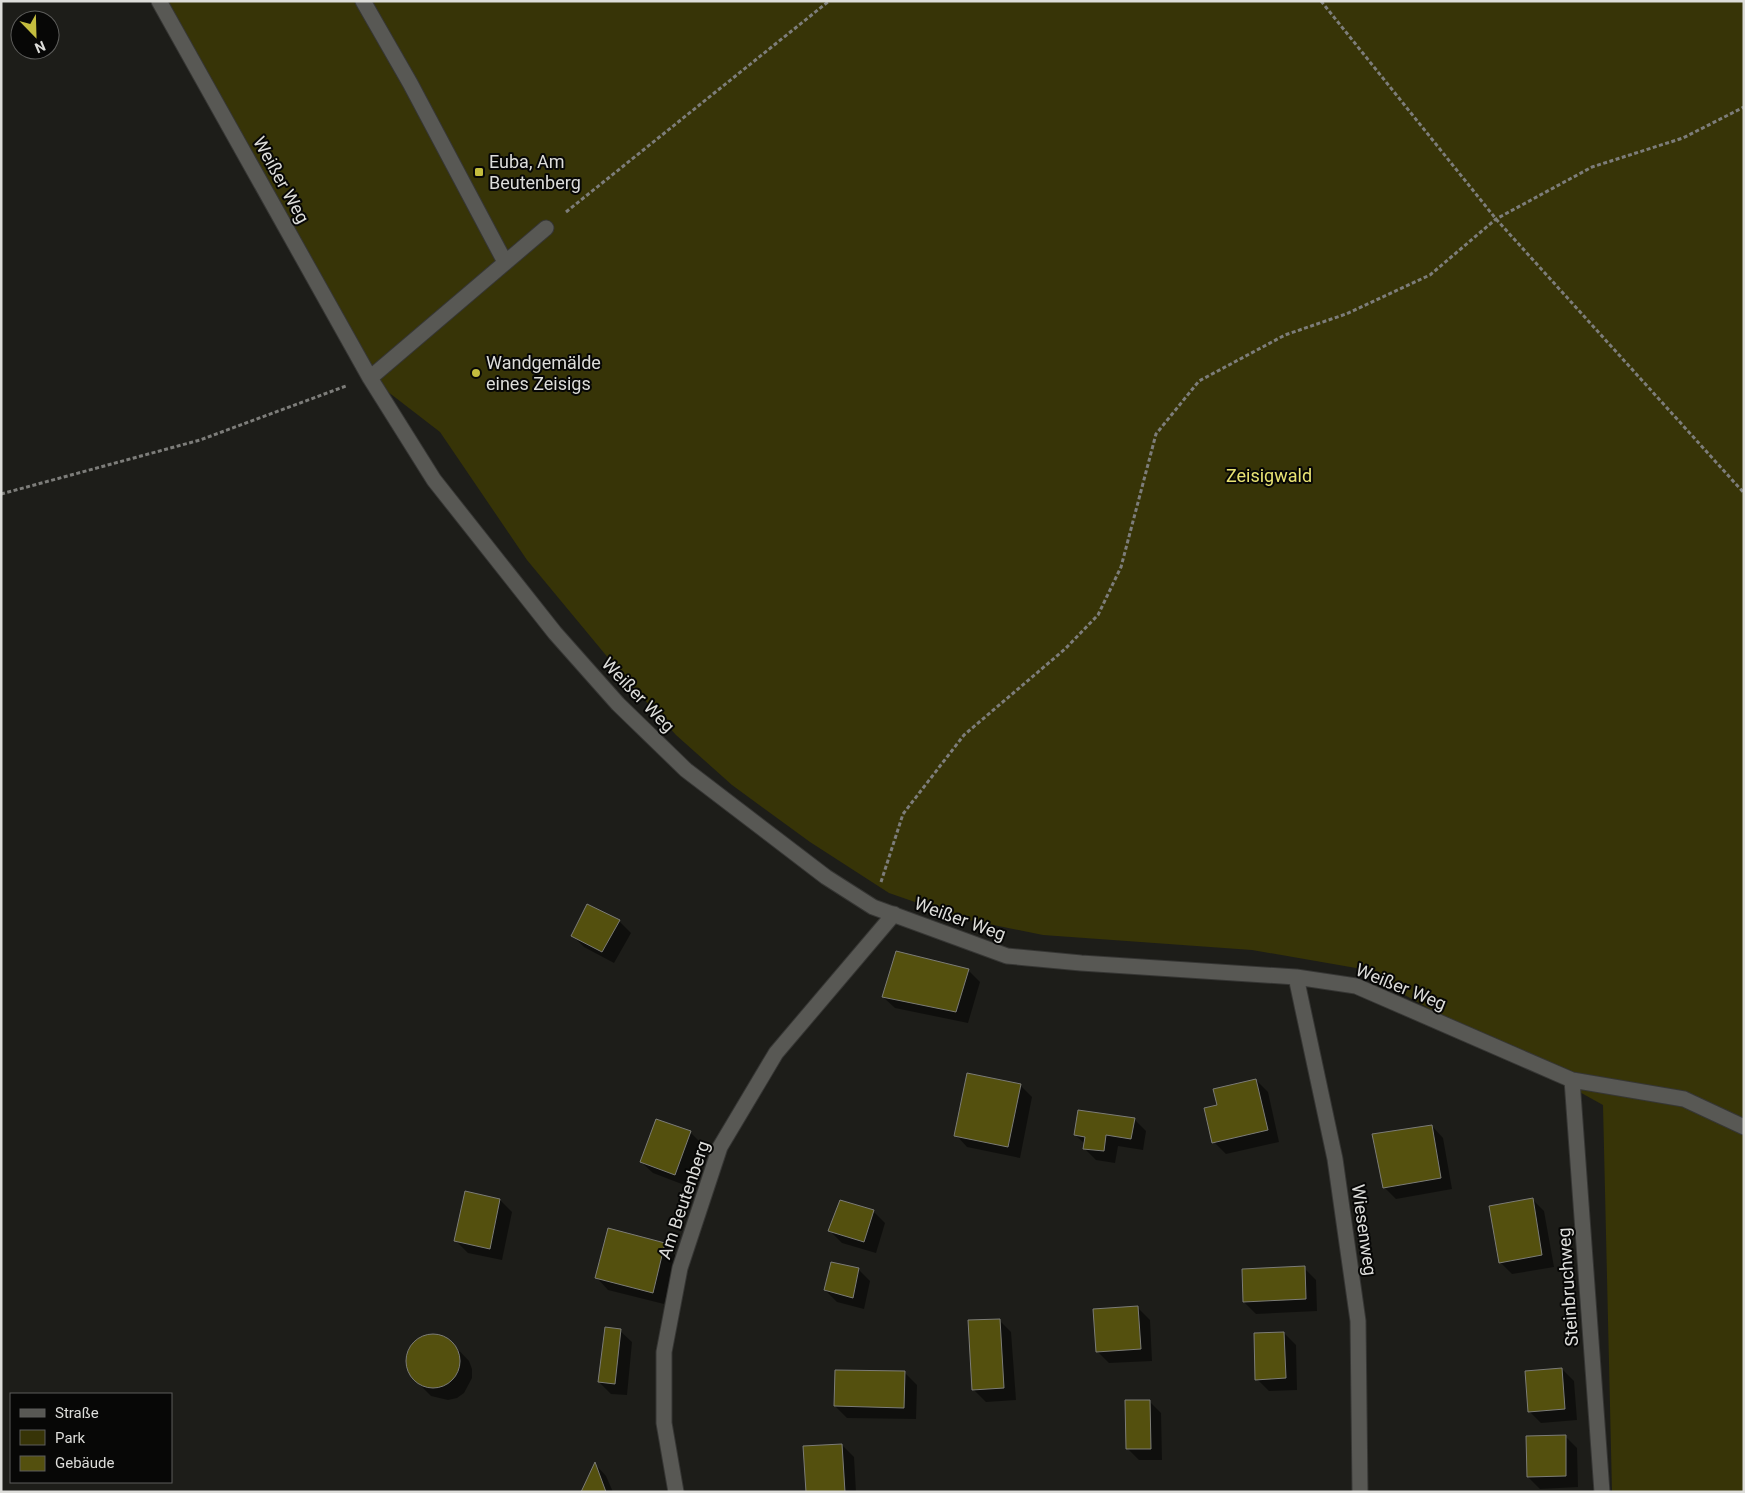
<svg xmlns="http://www.w3.org/2000/svg" width="1745" height="1493" viewBox="0 0 1745 1493" font-family="Roboto,sans-serif">
  <style>
    .green { fill: #373407 }
    .shadow { fill: #0007 }
    .building { fill: #54500e; stroke: #7c7c77 }
    .lines { fill: none; stroke-linecap: round; stroke-linejoin: round }
    .minor-casing { stroke: #363634; stroke-width: 17 }
    .path { stroke: #7d7d7a; stroke-width: 3; stroke-dasharray: 4 2.5; stroke-linecap: butt }
    .minor { stroke: #585854; stroke-width: 15 }
    .poi-dot { fill: #c4bd3e; stroke: #070706; stroke-width: 2 }
    .labels { text-anchor: middle; stroke-width: 4; stroke-linejoin: round; paint-order: stroke }
    .poi-label { font-size: 18px; fill: #ddddda; stroke: #070706; text-anchor: start }
    .street-label { font-size: 18px; fill: #ddddda; stroke: #070706 }
    .park-label { font-size: 18px; fill: #e8e273; stroke: #070706 }
  </style>
  <rect width="100%" height="100%" fill="#1d1d19"/>
  <path class="green" d="M159 1H1744V1492H1612L1603 1105 1356 968 1252 950 1043 935 964 919 889 893 810 842 732 785 676 735 624 677 527 560 440 432 370 378Z"/>
  <path class="shadow" d="M619 921 631 933 614 963 584 947 572 935Z
    M968 970 980 982 968 1023 895 1008 883 997Z
    M1256 1080 1268 1092 1279 1142 1226 1154 1214 1142 1218 1106Z
    M1020 1085 1032 1097 1020 1158 967 1147 956 1135Z
    M1134 1119 1146 1131 1143 1150 1118 1146 1115 1163 1096 1160 1084 1148 1085 1144 1075 1135Z
    M1432 1126 1443 1138 1452 1189 1396 1199 1384 1187Z
    M690 1132 702 1144 687 1186 653 1173 641 1162Z
    M1532 1199 1544 1211 1554 1267 1512 1274 1500 1262Z
    M500 1200 512 1212 502 1260 468 1253 456 1241Z
    M873 1211 885 1223 876 1253 842 1243 830 1231Z
    M665 1244 676 1256 664 1304 608 1290 597 1278Z
    M1304 1268 1316 1280 1317 1311 1256 1314 1244 1302Z
    M858 1269 870 1281 864 1309 837 1302 825 1290Z
    M1138 1308 1150 1320 1152 1361 1109 1363 1097 1351Z
    M999 1320 1011 1332 1016 1400 986 1402 974 1390 969 1321Z
    M620 1331 632 1342 627 1395 611 1394 599 1382Z
    M1284 1333 1296 1345 1297 1390 1269 1391 1257 1379Z
    M436 1334 444 1337 451 1342 469 1361 472 1369V1378L464 1393 457 1398 448 1400 431 1396 412 1377 408 1369 406 1361 408 1352 419 1338Z
    M1562 1369 1574 1381 1577 1420 1541 1423 1529 1411Z
    M905 1373 917 1385 916 1419 847 1418 835 1406Z
    M1149 1401 1161 1413 1162 1460H1139L1127 1448Z
    M1565 1436 1577 1448 1578 1487 1540 1489 1528 1477Z
    M842 1445 854 1457 856 1492H807Z
    M595 1464 606 1476 613 1492H583Z"/>
  <path class="building" d="M587 904 620 920 602 952 571 936Z
    M896 951 969 969 956 1012 882 997Z
    M967 1073 1021 1084 1008 1147 954 1136Z
    M1256 1079 1268 1130 1212 1143 1204 1108 1217 1105 1213 1089Z
    M1078 1110 1135 1118 1131 1139 1106 1135 1104 1151 1083 1149 1085 1137 1074 1135Z
    M656 1119 691 1131 675 1175 640 1162Z
    M1432 1125 1441 1178 1383 1188 1372 1134Z
    M465 1191 500 1199 490 1249 454 1241Z
    M1533 1198 1542 1255 1499 1263 1489 1206Z
    M840 1200 874 1210 864 1242 828 1231Z
    M608 1228 665 1243 653 1293 595 1278Z
    M831 1262 859 1268 853 1298 824 1290Z
    M1305 1266 1306 1299 1243 1302 1242 1269Z
    M1138 1306 1141 1349 1096 1352 1093 1309Z
    M1000 1319 1004 1388 972 1390 968 1320Z
    M605 1327 621 1329 615 1384 598 1382Z
    M1284 1332 1286 1378 1255 1380 1254 1333Z
    M406 1361a27 27 0 1 1 54 0a27 27 0 1 1-54 0Z
    M1562 1368 1565 1409 1528 1412 1525 1371Z
    M835 1370 905 1371 904 1408 834 1406Z
    M1125 1400H1150L1151 1449H1126Z
    M1566 1435V1476L1527 1477 1526 1436Z
    M842 1444 845 1492H806L803 1446Z
    M595 1462 606 1492H581Z"/>
  <g class="lines">
    <defs>
      <path id="minor" d="M159 1 370 378 434 480 555 633 618 704 686 770 826 877 873 907 1007 956 1081 963 1296 977 1356 986 1572 1080 1684 1099 1744 1127
        M363 1 410 83 505 262
        M370 378 546 228
        M1296 977 1335 1159 1358 1321 1360 1492
        M1572 1080 1602 1492
        M676 1492 664 1423V1352L680 1268 720 1147 776 1053 894 914"/>
    </defs>
    <use href="#minor" class="minor-casing"/>
    <path class="path" d="M1321 1 1496 219 1744 493
      M566 212 829 1
      M1 494 200 440 346 386
      M881 882 903 814 964 735 1065 649 1098 615 1121 567 1156 434 1199 381 1285 335 1346 314 1430 275 1496 219 1592 167 1683 138 1744 107"/>
    <use href="#minor" class="minor"/>
  </g>
  <g class="poi-dot">
    <rect x="474" y="167" width="10" height="10" rx="2.5"/>
    <circle cx="476" cy="373" r="5"/>
  </g>
  <g class="labels">
    <g class="poi-label">
      <text x="489" y="168">Euba, Am<tspan x="489" dy="21">Beutenberg</tspan></text>
      <text x="486" y="369">Wandgemälde<tspan x="486" dy="21">eines Zeisigs</tspan></text>
    </g>
    <g class="street-label">
      <text transform="translate(281 180) rotate(61)" y="6">Weißer Weg</text>
      <text transform="translate(638 695) rotate(46)" y="6">Weißer Weg</text>
      <text transform="translate(960 919) rotate(20)" y="6">Weißer Weg</text>
      <text transform="translate(1401 987) rotate(22)" y="6">Weißer Weg</text>
      <text transform="translate(684 1200) rotate(-71)" y="6">Am Beutenberg</text>
      <text transform="translate(1364 1230) rotate(82)" y="6">Wiesenweg</text>
      <text transform="translate(1568 1287) rotate(-94)" y="6">Steinbruchweg</text>
    </g>
    <g class="park-label">
      <text x="1269" y="482">Zeisigwald</text>
    </g>
  </g>
  <rect width="1745" height="1493" fill="none" stroke="#ddddda" stroke-width="5"/>
  <rect x="10" y="1393" width="162" height="90" fill="#070706" stroke="#5d5d5b"/>
  <rect x="20" y="1409" width="25" height="8" fill="#585854" stroke="#5d5d5b"/>
  <text x="55" y="1418" font-size="15" fill="#ddddda">Straße</text>
  <rect x="20" y="1430" width="25" height="15" fill="#373407" stroke="#5d5d5b"/>
  <text x="55" y="1443" font-size="15" fill="#ddddda">Park</text>
  <rect x="20" y="1456" width="25" height="15" fill="#54500e" stroke="#5d5d5b"/>
  <text x="55" y="1468" font-size="15" fill="#ddddda">Gebäude</text>
  <g transform="translate(35 35) rotate(157)"><circle r="24" fill="#070706" stroke="#5d5d5b"/>
  <path d="M0-4L9 19L0 12L-9 19Z" fill="#c4bd3e"/>
  <text y="-8" font-size="14" font-weight="bold" text-anchor="middle" fill="#ddddda">N</text>
  </g>
</svg>
